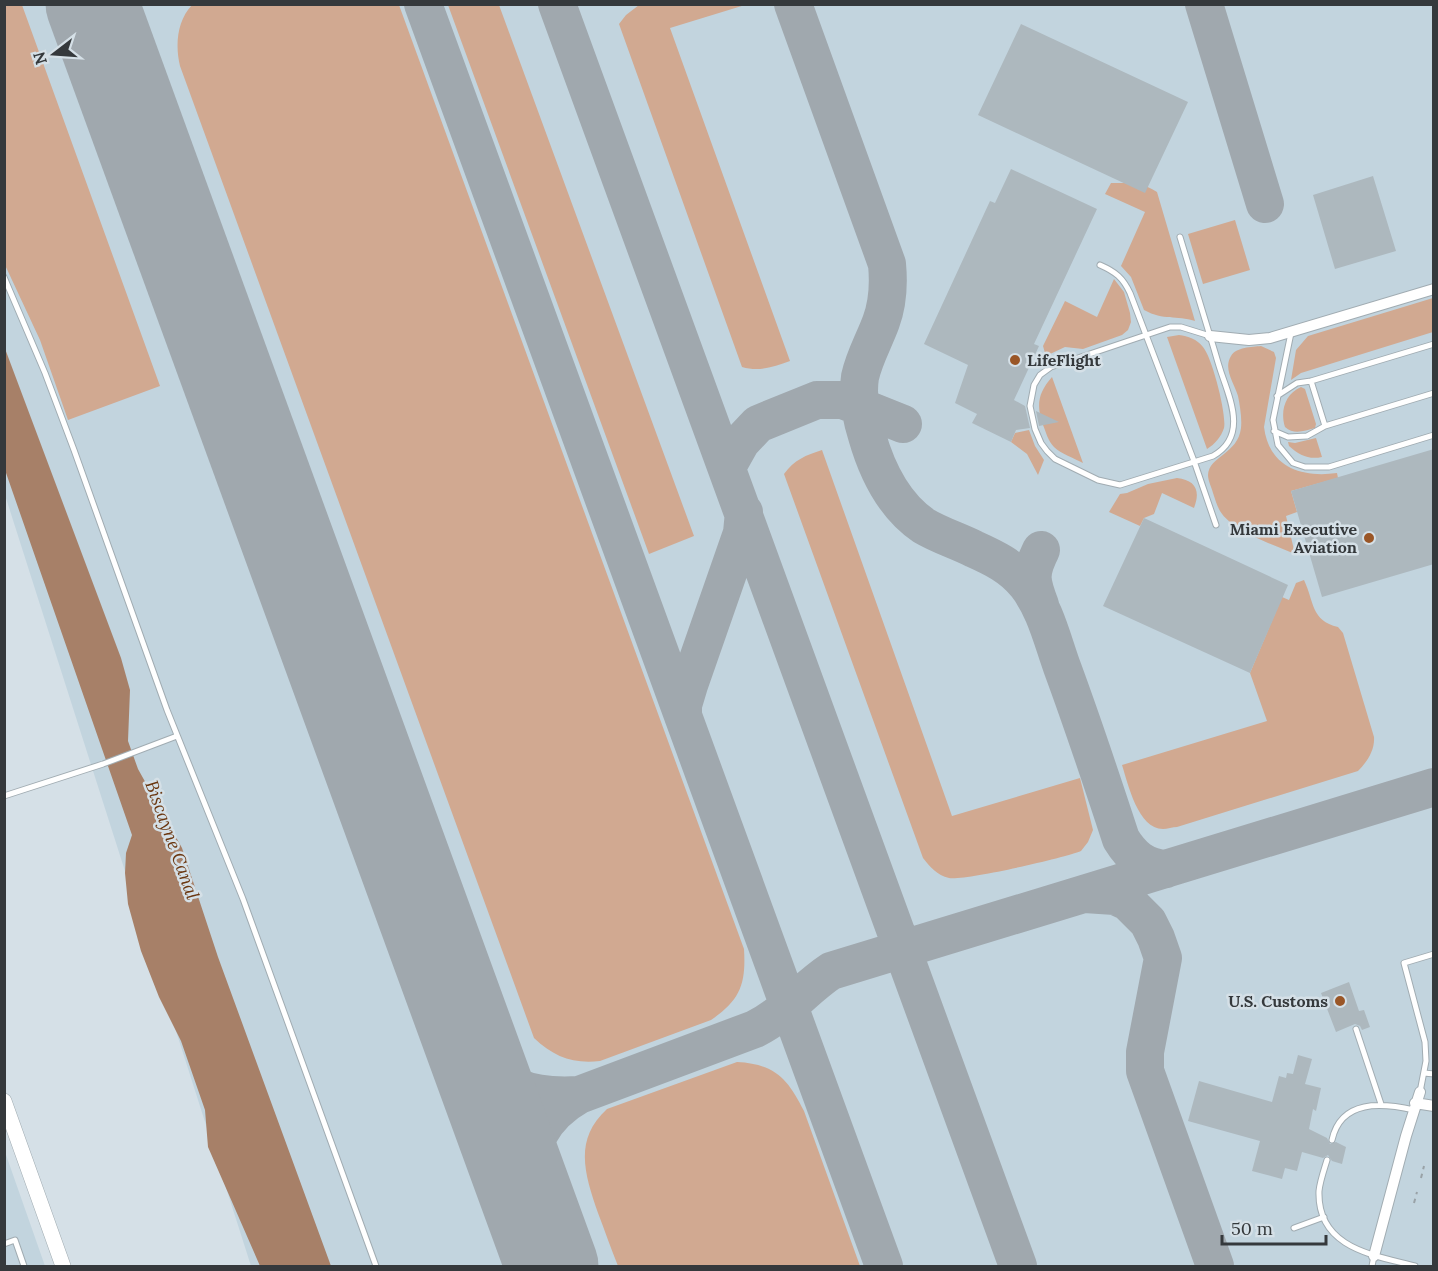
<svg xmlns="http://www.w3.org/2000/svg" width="1438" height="1271" viewBox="0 0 1438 1271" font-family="Lora,serif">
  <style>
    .built { fill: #c2d4de }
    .green { fill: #d1a991 }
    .water { fill: #a78068 }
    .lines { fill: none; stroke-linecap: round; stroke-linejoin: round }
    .taxiway { stroke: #a0a8ae; stroke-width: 38 }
    .runway { stroke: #a0a8ae; stroke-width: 93 }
    .building { fill: #adb8be }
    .lane-casing { stroke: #a1acb2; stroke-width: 7 }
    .street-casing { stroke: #a1acb2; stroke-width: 12 }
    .secondary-casing { stroke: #a1acb2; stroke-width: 16 }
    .path { stroke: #99a2a7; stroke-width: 2; stroke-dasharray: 4.5 4.5; stroke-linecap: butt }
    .lane { stroke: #fff; stroke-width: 5 }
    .street { stroke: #fff; stroke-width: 10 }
    .secondary { stroke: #fff; stroke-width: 15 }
    .poi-dot { fill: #9a5627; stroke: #d5e0e7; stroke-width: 2 }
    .labels { text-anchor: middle; stroke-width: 5; stroke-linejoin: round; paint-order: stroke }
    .poi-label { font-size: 16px; font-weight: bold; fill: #35393c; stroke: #d5e0e7; text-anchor: end }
    .water-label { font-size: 18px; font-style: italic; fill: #6b3710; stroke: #d5e0e7 }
  </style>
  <rect width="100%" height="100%" fill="#d5e0e7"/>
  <path class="built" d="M4 5H1433V1266H251L5 495Z
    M5 1152 45 1266H5Z"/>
  <path class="green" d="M4 5H22L160 386 68 420 40 340 5 265Z
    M192 5H399L744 949C746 983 741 1000 711 1020L600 1061C573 1064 554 1057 534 1038L180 66C175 45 177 21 192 5Z
    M448 5H499L694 536 649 554Z
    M639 5H745L670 28 790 361C774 367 759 372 742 367L619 24 626 15Z
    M1111 183C1128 183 1142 182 1157 192L1195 321C1176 315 1164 321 1144 310L1131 277 1121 266 1145 212 1105 194Z
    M1235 220 1250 270 1203 284 1188 234Z
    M1114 279 1124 292 1130 313 1131 322 1128 330 1122 335 1083 349 1065 347 1050 354 1045 353 1043 346 1065 301 1097 317Z
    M1433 298V332L1301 373 1291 380 1296 350 1308 336Z
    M1179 335C1188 336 1197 339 1203 347 1212 357 1227 415 1224 428 1221 437 1215 444 1207 449L1167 337Z
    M1261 346 1274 352 1276 358 1264 427C1269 467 1301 478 1337 473L1338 478 1291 491 1297 512 1286 516 1295 554C1274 545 1232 531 1220 511 1217 506 1215 499 1213 493 1212 488 1208 481 1208 475 1209 456 1238 454 1241 428 1242 418 1240 406 1238 396 1234 383 1223 369 1231 356 1236 347 1252 347 1261 346Z
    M1052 377 1083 463C1074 458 1061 454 1054 447 1048 441 1046 432 1043 425 1036 405 1038 393 1052 377Z
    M1301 387 1305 389 1316 424 1315 428C1304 431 1294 435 1285 427 1280 411 1285 394 1301 387Z
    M1029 430 1035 446 1044 460 1038 475 1027 454 1011 442 1015 433Z
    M1316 438 1322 457C1309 460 1299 455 1289 446L1288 442 1295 443Z
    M822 450 952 816 1080 778 1093 830 1088 842 1081 851C1064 858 964 881 949 878 937 875 930 867 923 858L784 474C794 460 806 455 822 450Z
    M1177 478C1195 480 1201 490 1194 508L1162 493 1154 514 1144 518 1140 526 1109 512 1120 494 1127 493 1148 484Z
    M1304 580C1314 601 1311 621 1338 627L1343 633 1374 737C1375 750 1367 762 1358 771L1177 827C1173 827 1167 829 1163 829 1138 829 1128 784 1122 765L1267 721 1250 673 1282 597 1289 600 1296 583Z
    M737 1062C775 1064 788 1079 804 1111L860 1266H618C611 1249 605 1231 598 1213 585 1175 573 1140 607 1109Z"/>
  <path class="water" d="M4 346 121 658 130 690 128 741 138 769 182 848 218 957 331 1266H260L208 1147 205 1110 181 1041 159 997 141 951 128 904 125 873 126 853 132 835 5 470Z"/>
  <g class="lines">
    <path class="taxiway" d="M423 4 884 1266
      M557 4 1018 1266
      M793 4 887 264C889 285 888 303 881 322 874 341 864 358 860 377 857 397 861 417 867 436 877 471 893 505 924 526 939 535 958 541 974 549 994 558 1011 566 1026 584 1045 608 1052 639 1062 667 1083 724 1102 781 1121 839 1132 857 1144 867 1166 869
      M1204 4 1265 204
      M727 467 741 442 758 424 817 400H843L903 424
      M1040 605C1031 581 1029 574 1041 550
      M683 716V705L689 685 742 533 744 512
      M1085 894 1115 896 1128 902 1148 922 1156 938 1163 958 1145 1052V1071L1215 1266
      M472 1046C503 1088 527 1098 579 1095L755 1029C785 1014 804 989 831 971L1434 787
      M524 1190C529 1147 540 1117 579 1095"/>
    <path class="runway" d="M92 4 552 1266"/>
  </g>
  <path class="building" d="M1021 24 1188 102 1145 193 978 115Z
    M1011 169 1097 209 1034 344 1039 346 1014 400 1025 406 1030 428 1016 430 1011 442 972 423 977 414 955 403 968 365 924 344 990 201 995 203Z
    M1373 176 1396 251 1335 269 1313 195Z
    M1036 411 1059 422 1039 426Z
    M1434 449V564L1322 597 1291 491Z
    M1144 518 1288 585 1250 673 1103 606Z
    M1349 982 1359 1011 1364 1010 1370 1027 1362 1030 1360 1026 1355 1024 1336 1032 1321 993Z
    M1298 1055 1312 1059 1305 1084 1321 1088 1316 1111 1313 1109 1309 1129 1327 1138 1330 1144 1336 1142 1346 1147 1342 1164 1332 1161 1328 1155 1323 1158 1302 1152 1297 1171 1285 1168 1282 1179 1252 1171 1260 1141 1188 1121 1199 1081 1272 1102 1279 1076 1286 1078 1287 1073 1293 1074Z"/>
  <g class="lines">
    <defs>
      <path id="lane" d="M1180 237 1210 336
        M1100 265C1116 272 1123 278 1130 293L1194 461 1216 525
        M4 277 45 373 74 450 167 710 243 899 376 1266
        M1170 327H1181L1210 336C1214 348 1217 360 1221 372 1231 401 1247 437 1213 456L1120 485 1098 480 1055 459 1047 451 1041 443 1035 429 1030 406 1034 385 1040 375 1051 367Z
        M1291 333 1273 420 1278 445 1293 463 1305 467H1329L1434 435
        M1311 381 1325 426
        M1277 396 1297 383 1311 381 1434 344
        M1274 431 1288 437 1307 436 1325 426 1434 393
        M4 796 103 764 177 736
        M1356 1029 1381 1104
        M1424 1073 1434 1074
        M1420 1092 1426 1061 1425 1042 1404 963 1434 954
        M1332 1140C1341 1099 1382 1103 1414 1110
        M1327 1160C1324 1170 1320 1181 1319 1191 1317 1248 1373 1255 1415 1266
        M1294 1228 1324 1217
        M4 1244 15 1240 24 1266
        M1372 1266 1374 1256"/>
      <path id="street" d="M1210 336 1249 340 1270 338 1434 289
        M1415 1103 1434 1106
        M1374 1256 1406 1136 1420 1092"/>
      <path id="secondary" d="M4 1101 63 1266"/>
    </defs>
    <use href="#lane" class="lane-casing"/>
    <use href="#street" class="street-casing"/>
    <use href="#secondary" class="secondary-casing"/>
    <path class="path" d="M1421 1178 1424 1166
      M1414 1203 1417 1192"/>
    <use href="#lane" class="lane"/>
    <use href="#street" class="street"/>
    <use href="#secondary" class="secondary"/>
  </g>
  <g class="poi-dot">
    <circle cx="1015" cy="360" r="6"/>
    <circle cx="1369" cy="538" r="6"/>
    <circle cx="1340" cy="1001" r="6"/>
  </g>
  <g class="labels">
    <g class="poi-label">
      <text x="1027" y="366" text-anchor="start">LifeFlight</text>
      <text x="1357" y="535">Miami Executive<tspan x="1357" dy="18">Aviation</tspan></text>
      <text x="1328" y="1007">U.S. Customs</text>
    </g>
    <g class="water-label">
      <text transform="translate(172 840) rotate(70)" y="6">Biscayne Canal</text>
    </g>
  </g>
  <rect width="1438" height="1271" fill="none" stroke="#35393c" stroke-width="12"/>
  <g transform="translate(54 54) rotate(253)" stroke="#d5e0e7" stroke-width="4.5" paint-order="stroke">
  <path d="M0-4.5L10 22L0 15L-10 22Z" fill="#35393c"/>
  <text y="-9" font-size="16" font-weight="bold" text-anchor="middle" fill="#35393c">N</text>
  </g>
  <path d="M1222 1235v9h104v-9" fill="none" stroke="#35393c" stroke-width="3"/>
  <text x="1231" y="1235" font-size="18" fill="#35393c" stroke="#d5e0e7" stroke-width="4.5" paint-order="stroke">50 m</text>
</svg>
